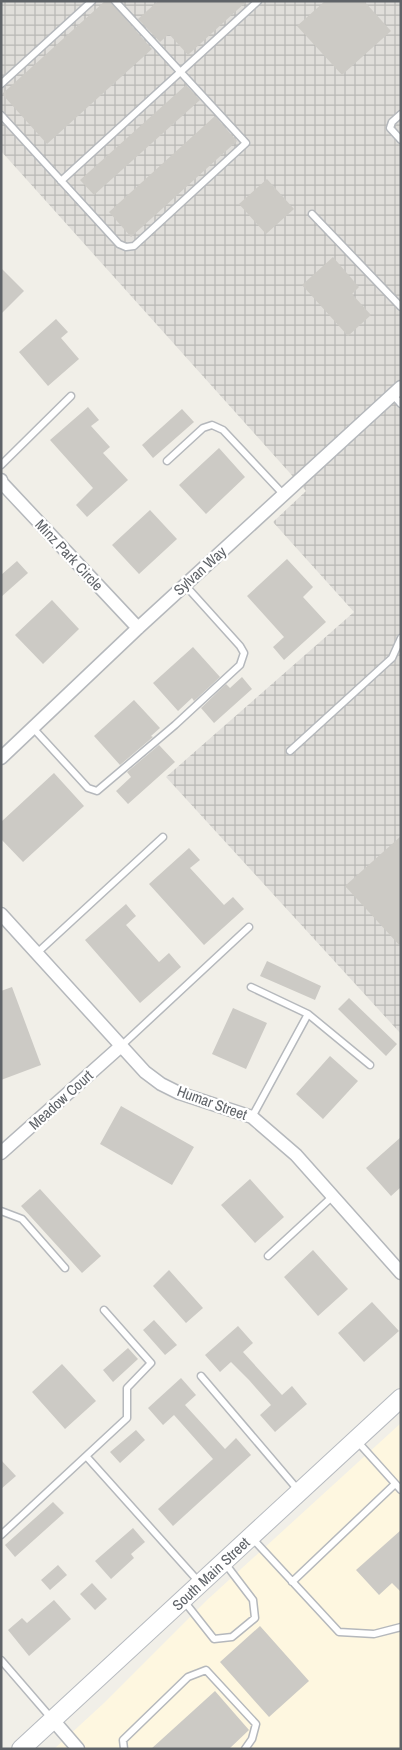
<svg xmlns="http://www.w3.org/2000/svg" width="402" height="1750" viewBox="0 0 402 1750" font-family="'Archivo Narrow',sans-serif">
  <style>
    .commercial { fill: #fef7e0 }
    .industrial { fill: url(#industrial-grid) }
    .building { fill: #cccac5 }
    .lines { fill: none; stroke-linecap: round; stroke-linejoin: round }
    .lane-casing { stroke: #b5b8bc; stroke-width: 9 }
    .street-casing { stroke: #b5b8bc; stroke-width: 15 }
    .secondary-casing { stroke: #b6babf; stroke-width: 20 }
    .lane { stroke: #fff; stroke-width: 6 }
    .street { stroke: #fff; stroke-width: 12 }
    .secondary { stroke: #fff; stroke-width: 18 }
    .labels { text-anchor: middle; stroke-width: 4.5; stroke-linejoin: round; paint-order: stroke }
    .street-label { font-size: 15px; fill: #5f6368; stroke: #fff }
  </style>
  <defs>
    <pattern id="industrial-grid" width="8" height="8" patternUnits="userSpaceOnUse" patternTransform="scale(1.25)"><rect width="8" height="8" fill="#e0deda"/><path d="M0 4h8M4 0v8" fill="none" stroke="#b9b8b5"/></pattern>
  </defs>
  <rect width="100%" height="100%" fill="#f1efe8"/>
  <path class="commercial" d="M401 1423V1749H54L104 1703 206 1601Z"/>
  <path class="industrial" d="M1 1H401V1034L166 777 354 612 273 522 306 491 1 151Z"/>
  <path class="building" d="M105 1H110L152 49 47 144 2 94Z
    M158 1H247L188 55 169 34 160 42 138 19Z
    M325 1H364L391 31 342 75 297 26Z
    M186 85 200 100 94 195 80 180Z
    M215 116 237 141 131 237 109 212Z
    M267 179 294 209 266 234 239 204Z
    M333 257 359 287 352 294 371 315 348 336 302 285Z
    M1 268 24 291 1 314Z
    M56 319 68 332 61 338 79 359 48 386 19 352Z
    M88 407 99 420 91 426 110 447 103 453 128 480 87 517 76 505 93 488 50 440Z
    M182 409 194 422 153 458 142 445Z
    M219 448 245 477 206 514 179 485Z
    M150 510 177 539 139 574 112 545Z
    M287 559 313 587 303 597 326 622 284 660 273 647 284 637 247 596Z
    M17 561 28 573 1 597V575Z
    M52 600 79 629 43 664 15 635Z
    M193 647 220 677 194 701 192 698 178 711 153 683Z
    M242 677 252 689 214 723 201 708 226 684 230 688Z
    M134 700 160 728 151 736 153 737 120 765 94 736Z
    M159 745 175 762 128 804 116 791 131 777 127 772Z
    M54 773 84 806 23 862 1 839V822Z
    M401 836V947L345 886Z
    M189 848 200 860 190 868 224 905 233 897 244 909 204 945 149 884Z
    M126 904 136 916 126 925 159 962 169 953 181 967 140 1003 85 940Z
    M267 961 321 986 315 1000 260 976Z
    M12 987 41 1065 1 1080V991Z
    M349 998 397 1044 386 1056 338 1009Z
    M233 1008 267 1023 246 1069 212 1054Z
    M330 1056 358 1081 323 1119 296 1094Z
    M121 1106 194 1147 172 1185 100 1144Z
    M401 1137V1187L391 1196 366 1168Z
    M250 1179 284 1217 255 1243 221 1205Z
    M40 1189 101 1256 82 1273 21 1206Z
    M313 1250 348 1289 318 1316 284 1277Z
    M169 1270 203 1308 186 1323 153 1286Z
    M372 1302 399 1331 364 1362 338 1333Z
    M154 1320 177 1345 165 1355 143 1330Z
    M238 1326 253 1343 243 1352 282 1395 292 1386 307 1404 275 1432 260 1415 271 1405 249 1380 231 1362 220 1372 205 1355Z
    M128 1348 138 1359 113 1382 103 1370Z
    M62 1364 96 1401 65 1429 32 1392Z
    M181 1378 196 1395 185 1405 206 1428 225 1449 236 1438 251 1455 173 1526 158 1509 213 1459 174 1415 163 1425 148 1408Z
    M136 1430 145 1440 120 1463 110 1452Z
    M1 1460 16 1476 1 1489Z
    M53 1502 64 1513 15 1557 5 1545Z
    M133 1528 145 1542 131 1554 134 1558 111 1579 95 1561Z
    M401 1530V1592L392 1583 379 1595 356 1570Z
    M58 1565 67 1575 50 1590 41 1580Z
    M92 1583 107 1599 95 1610 80 1594Z
    M54 1600 71 1619 29 1656 8 1630 22 1618 27 1623Z
    M260 1626 309 1681 269 1717 220 1662Z
    M215 1691 249 1730 229 1749H151Z"/>
  <g class="lines">
    <defs>
      <path id="lane" d="M1 84 92 1
        M401 114 392 122 390 128 401 140
        M1 115 119 244 126 247 134 246 246 143 115 1
        M61 181 258 1
        M312 214 401 307
        M393 395 401 404
        M167 461 203 428 212 425 223 430 284 495
        M1 465 71 396
        M33 728 88 788 97 791 175 725 240 665 244 653 240 646 185 585
        M290 751 392 658 401 638
        M37 953 163 837
        M251 987 308 1014 252 1117
        M308 1014 370 1065
        M121 1046 249 927
        M1 1211 22 1219 65 1268
        M268 1256 333 1196
        M201 1376 299 1491
        M357 1441 401 1490
        M86 1456 199 1582
        M1 1535 127 1418V1388L151 1363 104 1310
        M252 1538 339 1632 374 1634 401 1627
        M292 1582 395 1484
        M184 1601 214 1639 232 1637 255 1618 253 1600 224 1562
        M1 1660 52 1719
        M124 1749 123 1740 188 1677 206 1670 256 1724 252 1739 245 1749"/>
      <path id="street" d="M1 480 2 483 138 628
        M1 758 138 628 401 387
        M1 914 145 1072 161 1084 179 1093 252 1117 296 1155 401 1273
        M1 1153 121 1046
        M53 1720 78 1749"/>
      <path id="secondary" d="M21 1749 401 1398"/>
    </defs>
    <use href="#lane" class="lane-casing"/>
    <use href="#street" class="street-casing"/>
    <use href="#secondary" class="secondary-casing"/>
    <use href="#lane" class="lane"/>
    <use href="#street" class="street"/>
    <use href="#secondary" class="secondary"/>
  </g>
  <g class="labels">
    <g class="street-label">
      <text transform="translate(69 555) rotate(47)" y="5">Minz Park Circle</text>
      <text transform="translate(200 571) rotate(-42)" y="5">Sylvan Way</text>
      <text transform="translate(61 1100) rotate(-42)" y="5">Meadow Court</text>
      <text transform="translate(212 1103) rotate(20)" y="5">Humar Street</text>
      <text transform="translate(211 1574) rotate(-43)" y="5">South Main Street</text>
    </g>
  </g>
  <rect width="402" height="1750" fill="none" stroke="#5f6368" stroke-width="5"/>
</svg>
